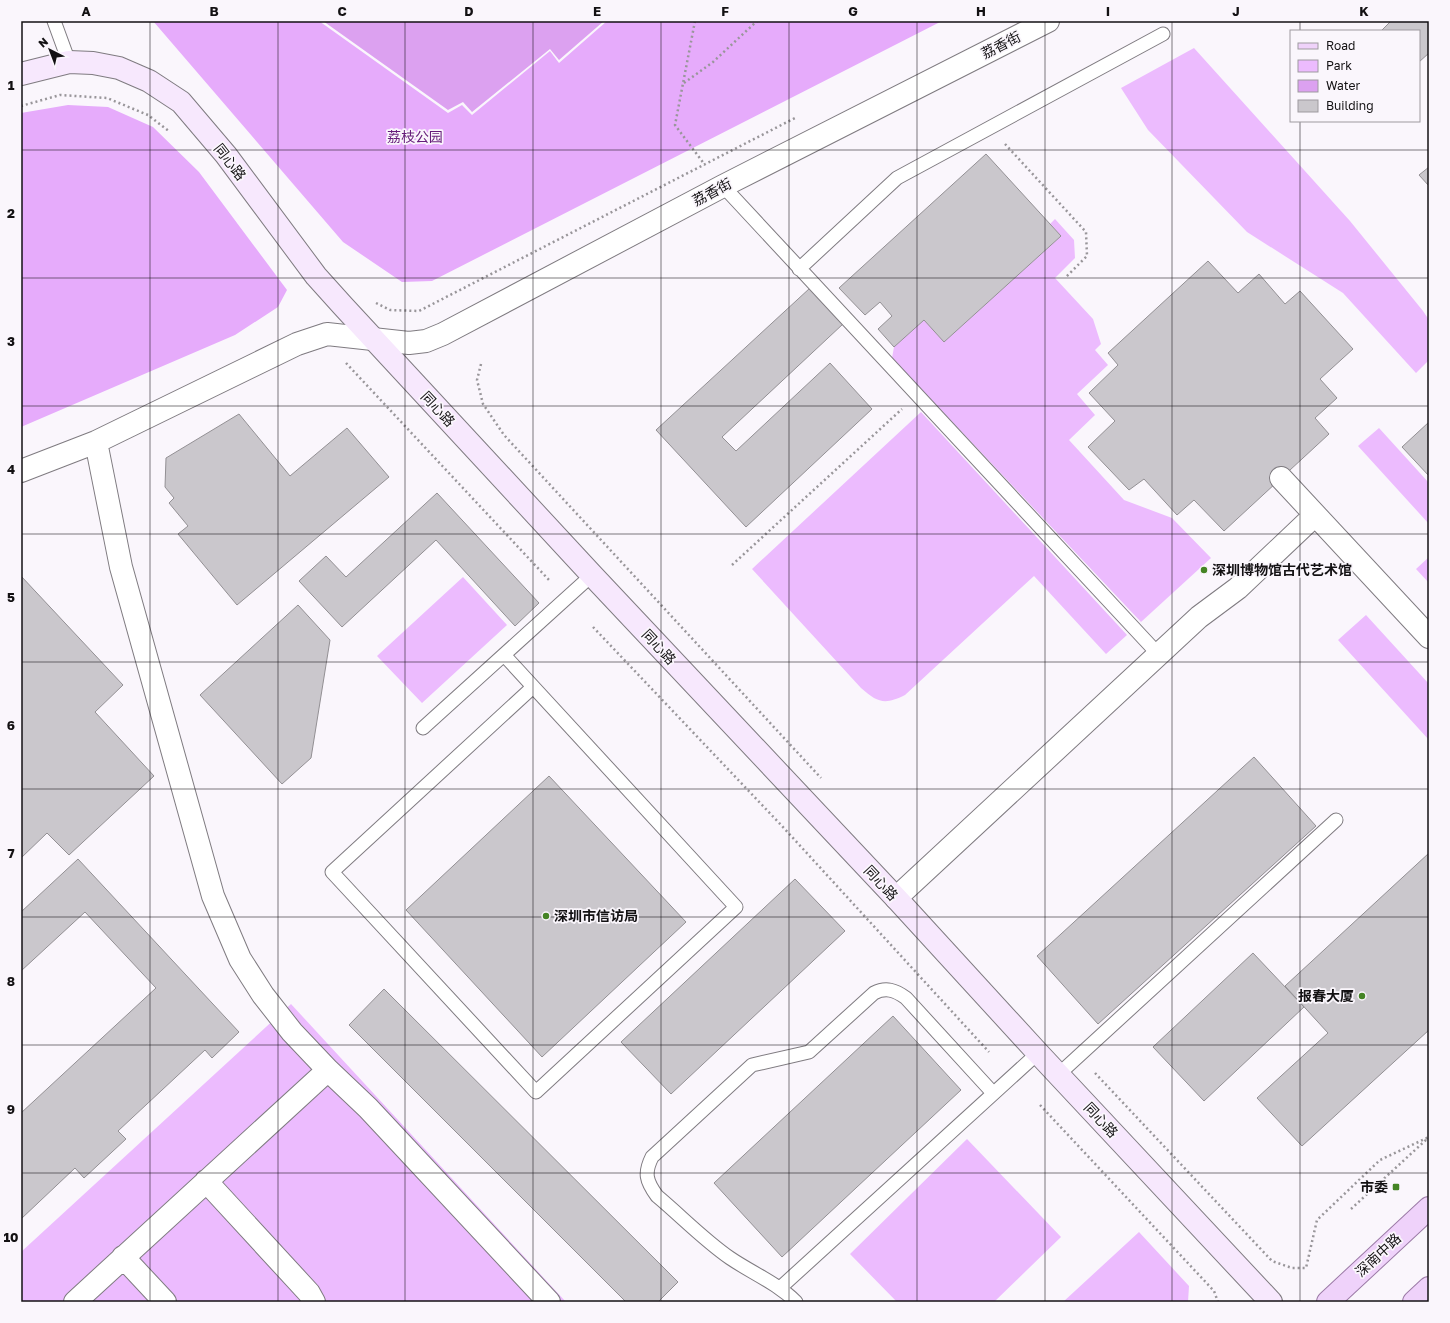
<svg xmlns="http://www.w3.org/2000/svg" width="1450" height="1323" viewBox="0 0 1450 1323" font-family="'Golos Text','Noto Sans SC',sans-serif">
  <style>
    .green { fill: #ecbbfe }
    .forest { fill: #e6abfb }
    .water { fill: #dca1f0 }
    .building { fill: #cac7cc; stroke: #939094 }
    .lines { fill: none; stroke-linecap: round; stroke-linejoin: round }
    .lane-casing { stroke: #7f7b80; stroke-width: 15 }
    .street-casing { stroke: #7f7b80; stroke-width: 24 }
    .secondary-casing { stroke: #7f7b80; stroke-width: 24 }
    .primary-casing { stroke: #9c7ba7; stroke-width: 24 }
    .path { stroke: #99969a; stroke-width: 2.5; stroke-dasharray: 2 3; stroke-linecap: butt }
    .lane { stroke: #fff; stroke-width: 13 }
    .street { stroke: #fff; stroke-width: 22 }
    .secondary { stroke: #f7e8fd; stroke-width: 22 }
    .primary { stroke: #efd2fa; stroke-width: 22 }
    .grid { fill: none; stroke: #131113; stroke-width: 1; stroke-opacity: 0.55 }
    .poi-dot { fill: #448424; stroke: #faf6fc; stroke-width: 1.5 }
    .labels { text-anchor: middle; stroke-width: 3.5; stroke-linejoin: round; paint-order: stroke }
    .street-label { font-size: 14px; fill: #131113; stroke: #faf6fc }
    .park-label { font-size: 14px; fill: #651d7a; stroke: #faf6fc }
    .poi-label { font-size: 14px; font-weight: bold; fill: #131113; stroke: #faf6fc; text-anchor: start }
    .neatline { fill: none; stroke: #131113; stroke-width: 1.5 }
    .grid-label { font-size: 13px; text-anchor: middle; font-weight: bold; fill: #131113 }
  </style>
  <rect width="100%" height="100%" fill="#faf6fc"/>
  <path class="green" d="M1194 48 1350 221 1423 311 1429 320V360L1416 373 1343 293 1247 232 1148 130 1121 88Z
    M1055 219 1074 240 1075 258 1055 278 1093 319 1101 344 1095 350 1108 365 1077 394 1095 415 1069 440 1124 500 1172 518 1211 558 1141 622 892 358 894 347 924 320 944 342 1061 236 1050 224Z
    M921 412 1127 635 1106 654 1034 576 905 695C885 705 878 703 861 688L752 569Z
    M1379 428 1429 483V524L1358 446Z
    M1429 557V583L1416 569Z
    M463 577 507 625 422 703 377 656Z
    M1366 615 1429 684V740L1338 640Z
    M291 1004 566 1302H21V1252Z
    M967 1139 1061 1237 994 1302H897L850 1254Z
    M1139 1232 1189 1286 1188 1302H1063Z"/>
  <path class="forest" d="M153 21H319L448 113 462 105 472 115 550 51 559 63 607 21H942L432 281 402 282 343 242Z
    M68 105 108 107 153 127 199 172 287 290 278 307 235 335 21 427V113Z"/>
  <path class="water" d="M323 21H604L559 60 550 49 472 112 463 102 448 110Z"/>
  <path class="building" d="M1391 21H1429V53L1419 62V31H1381Z
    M986 154 1061 236 944 342 924 320 894 347 878 329 892 316 880 302 865 315 839 288Z
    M1429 167V186L1419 175Z
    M1208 261 1238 293 1259 274 1285 304 1300 291 1353 349 1320 379 1337 398 1315 418 1329 434 1224 531 1194 500 1177 515 1144 479 1129 490 1088 447 1115 421 1089 393 1118 365 1108 353Z
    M810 288 843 324 722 437 736 451 830 363 872 409 746 527 656 430Z
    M239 414 290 476 347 428 389 477 237 605 178 534 188 526 169 503 174 498 165 487 166 458Z
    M1429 422V476L1402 447Z
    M437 493 539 603 515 626 436 540 342 627 299 581 326 556 346 577Z
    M21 576 123 685 95 712 154 776 69 855 47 833 21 858Z
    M298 605 330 640 311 758 282 784 200 695Z
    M1254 757 1316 826 1098 1024 1037 956Z
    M549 776 686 922 542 1057 406 910Z
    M1429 853V1030L1302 1146 1257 1098 1328 1033 1285 986Z
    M78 859 239 1032 212 1058 205 1050 118 1131 126 1139 84 1178 75 1168 21 1219V1113L156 988 85 912 21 971V912Z
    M795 879 845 931 671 1094 621 1042Z
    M1253 953 1304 1007 1204 1101 1153 1047Z
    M384 989 678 1282 658 1302H626L349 1025Z
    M893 1016 961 1090 782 1257 714 1183Z"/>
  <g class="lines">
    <defs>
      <path id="lane" d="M54 21 69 62
        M723 186 1159 655
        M799 269 897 178 1163 34
        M504 655 736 907 536 1092 332 872 533 687
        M423 728 592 575
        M1059 1074 1336 820
        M780 1288 1038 1053
        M796 1302C777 1283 752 1273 730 1258 704 1240 681 1216 657 1196 646 1181 644 1173 652 1157L752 1065 809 1052 874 993C886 987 895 990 906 998L993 1093"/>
      <path id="street" d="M96 442 121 567 213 896 240 959 263 995 292 1032 328 1070
        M21 471 96 442 297 344 327 334 409 343 426 341 443 334 723 186 1048 21
        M1281 478 1429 637
        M896 898 1199 617 1238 588 1315 515
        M206 1181 309 1293 314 1302
        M123 1257 165 1302
        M75 1302 328 1070 368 1108 549 1302"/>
      <path id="secondary" d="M21 74 69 62 93 63 119 68 149 81 181 102 226 155 316 276 343 306 592 575 896 898 1038 1053 1271 1302"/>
      <path id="primary" d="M1328 1302 1429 1208
        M1414 1302 1429 1288"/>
    </defs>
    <use href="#lane" class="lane-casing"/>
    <use href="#street" class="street-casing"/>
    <use href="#secondary" class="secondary-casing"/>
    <use href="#primary" class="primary-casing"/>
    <path class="path" d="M695 21 675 125 705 165
      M684 83 713 62 757 21
      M21 106 60 95 107 98 148 115 170 132
      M1005 144 1086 232 1087 256 1066 277
      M376 303 390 310 419 311 795 118
      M346 363 549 580
      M481 364 477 380 483 404 504 435 821 778
      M732 565 902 409
      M593 627 782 826 989 1052
      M1095 1073 1272 1261 1292 1268H1306L1317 1220 1380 1160 1429 1137
      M1040 1105 1214 1291 1218 1302
      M1351 1209 1427 1139"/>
    <use href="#lane" class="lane"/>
    <use href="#street" class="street"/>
    <use href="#secondary" class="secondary"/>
    <use href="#primary" class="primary"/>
  </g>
  <path class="grid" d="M150 21V1302M278 21V1302M405 21V1302M533 21V1302M661 21V1302M789 21V1302M917 21V1302M1045 21V1302M1172 21V1302M1300 21V31M1300 121V1302M21 150H1429M21 278H1429M21 406H1429M21 534H1429M21 662H1429M21 789H1429M21 917H1429M21 1045H1429M21 1173H1429"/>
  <g class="poi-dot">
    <circle cx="1204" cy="570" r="4"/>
    <circle cx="546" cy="916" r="4"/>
    <circle cx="1362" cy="996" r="4"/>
    <rect x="1392" y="1183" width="8" height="8" rx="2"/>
  </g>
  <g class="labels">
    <g class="street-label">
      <text transform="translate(1001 45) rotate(-27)" y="5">荔香街</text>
      <text transform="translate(230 162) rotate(52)" y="5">同心路</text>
      <text transform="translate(712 192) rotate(-28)" y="5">荔香街</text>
      <text transform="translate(438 409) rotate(47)" y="5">同心路</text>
      <text transform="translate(659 647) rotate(47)" y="5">同心路</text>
      <text transform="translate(881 883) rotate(47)" y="5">同心路</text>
      <text transform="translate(1101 1120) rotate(47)" y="5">同心路</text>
      <text transform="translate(1378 1255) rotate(-43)" y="5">深南中路</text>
    </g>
    <g class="park-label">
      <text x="415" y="142">荔枝公园</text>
    </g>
    <g class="poi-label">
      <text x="1212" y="575">深圳博物馆古代艺术馆</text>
      <text x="554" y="921">深圳市信访局</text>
      <text x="1354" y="1001" text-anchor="end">报春大厦</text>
      <text x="1388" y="1192" text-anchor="end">市委</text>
    </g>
  </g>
  <rect width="1450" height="1323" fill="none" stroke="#faf6fc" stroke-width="44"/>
  <rect x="1290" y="30" width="130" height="92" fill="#faf6fc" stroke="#9e9a9f"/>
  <rect x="1298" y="43" width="20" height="6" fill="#efd2fa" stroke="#9e9a9f"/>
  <text x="1326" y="50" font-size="12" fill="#131113">Road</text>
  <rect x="1298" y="60" width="20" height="12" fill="#ecbbfe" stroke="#9e9a9f"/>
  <text x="1326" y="70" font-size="12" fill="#131113">Park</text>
  <rect x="1298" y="80" width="20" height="12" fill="#dca1f0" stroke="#9e9a9f"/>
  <text x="1326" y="90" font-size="12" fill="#131113">Water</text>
  <rect x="1298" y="100" width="20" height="12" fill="#cac7cc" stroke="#9e9a9f"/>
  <text x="1326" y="110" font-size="12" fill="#131113">Building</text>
  <g transform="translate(50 50) rotate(318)" stroke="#faf6fc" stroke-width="3" paint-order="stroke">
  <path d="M0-3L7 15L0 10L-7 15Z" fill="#131113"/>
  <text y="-6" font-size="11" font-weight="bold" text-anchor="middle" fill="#131113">N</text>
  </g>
  <rect x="22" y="22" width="1406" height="1279" class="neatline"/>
  <g class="grid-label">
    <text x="86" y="16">A</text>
    <text x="214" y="16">B</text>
    <text x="342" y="16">C</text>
    <text x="469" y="16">D</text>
    <text x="597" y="16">E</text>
    <text x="725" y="16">F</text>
    <text x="853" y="16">G</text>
    <text x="981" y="16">H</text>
    <text x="1108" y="16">I</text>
    <text x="1236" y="16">J</text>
    <text x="1364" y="16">K</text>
    <text x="11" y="90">1</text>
    <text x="11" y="218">2</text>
    <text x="11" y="346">3</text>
    <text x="11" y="474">4</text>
    <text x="11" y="602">5</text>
    <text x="11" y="730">6</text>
    <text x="11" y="858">7</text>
    <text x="11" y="986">8</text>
    <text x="11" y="1114">9</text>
    <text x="11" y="1242">10</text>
  </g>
</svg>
